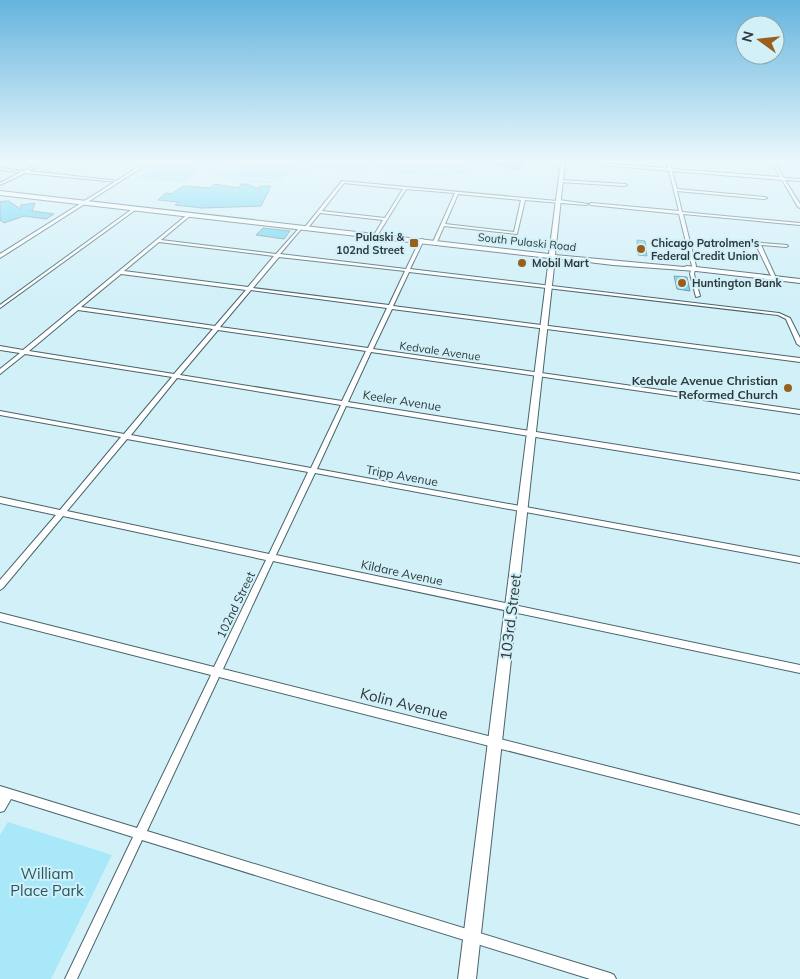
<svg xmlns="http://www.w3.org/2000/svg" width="800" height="979" viewBox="0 0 800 979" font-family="Mulish,sans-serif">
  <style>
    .green { fill: #a9e8f9; fill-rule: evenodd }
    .building { fill: #67d6f2; stroke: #78939b }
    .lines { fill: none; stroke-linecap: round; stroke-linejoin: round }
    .minor-casing { stroke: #4a646b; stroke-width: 2 }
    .tertiary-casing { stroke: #4a646b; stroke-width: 2 }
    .secondary-casing { stroke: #4a646b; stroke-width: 2 }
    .minor { fill: #fff; fill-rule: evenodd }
    .tertiary { fill: #fff; fill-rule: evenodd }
    .secondary { fill: #fff; fill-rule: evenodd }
    .poi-dot { fill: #98601c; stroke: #d2f0f8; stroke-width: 2 }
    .labels { text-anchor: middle; stroke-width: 4; stroke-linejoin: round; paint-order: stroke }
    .far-poi-label { font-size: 11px; font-weight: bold; fill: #2d383b; stroke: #d2f0f8; text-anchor: start }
    .far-street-label { font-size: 11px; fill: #2d383b; stroke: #d2f0f8 }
    .poi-label { font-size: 12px; font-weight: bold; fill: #2d383b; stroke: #d2f0f8; text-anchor: end }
    .street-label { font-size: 12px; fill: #2d383b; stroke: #d2f0f8 }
    .near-street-label { font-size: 15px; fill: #2d383b; stroke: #d2f0f8 }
    .near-park-label { font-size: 15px; fill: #265662; stroke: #d2f0f8 }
  </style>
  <rect width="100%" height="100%" fill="#d2f0f8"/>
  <path class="green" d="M164 161 191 164 197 173 185 183 136 179Z
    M312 161H373L364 171 306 166Z
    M380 161H452L461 162 469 168 464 174C444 177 398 176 379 167L378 162Z
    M239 163 304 168 303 171 305 174C296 187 224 183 214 173L222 166ZM237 164 293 169 300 174C290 188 244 178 227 176L219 173 223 168Z
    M239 165 292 170 282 180 227 175Z
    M8 822 112 855 51 979H0V835Z"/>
  <path class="building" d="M487 161H519L526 162 518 169 487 163Z
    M214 184 239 188 241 184H247L259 189 260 186H271L261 206 202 208 175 205 179 202 158 200 166 193 172 194 183 186 211 188Z
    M5 201H9L20 209 21 205 35 203 32 211 54 214 46 219 24 216 4 223 0 220V202Z
    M263 228 290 231 284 239 256 235Z
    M637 240 645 241 647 256 638 255Z
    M674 276 687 277 690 291 677 289Z"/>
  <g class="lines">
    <defs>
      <path id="minor" d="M44 161H48L29 171 119 181 117 182 25 173 0 185V183L21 172 0 170V168L24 171Z
        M125 161H137L149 162 147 163Z
        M560 161H568L668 168 666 161H669L672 169 780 177 771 161 800 162V164L774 162 784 178 800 179V181L785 180 800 204V208L798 207 782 180 672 171 677 189 765 197 767 198 765 199 677 191 682 212 800 223V225L683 214 696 266 694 274 700 296 696 297 690 274 692 266 679 214 591 205 589 204 591 203 679 211 669 171Z
        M561 180 625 184 627 185 625 186 560 182Z
        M342 181 557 201 559 200 588 204 586 205 525 200 517 234 444 226 437 242 435 243 433 242 455 193 406 189 377 236 374 235 383 220 320 213 307 229H305V227ZM344 183 403 189 385 218 322 211ZM458 194 521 200 514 232 445 224Z
        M135 207 138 208 0 308V305Z
        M188 214 191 215 161 240 276 254 301 226H302V228L280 254 406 269 420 240 422 239 424 240 410 269 779 313 790 318 800 338V346L797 344 786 319 778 315 409 272 393 306 800 358V362L392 309 373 349 800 410V414L371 352 348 402 800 474V480L346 406 317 469 800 557V563L315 473 276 555 800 665V673L273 561 223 669 800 815V825L219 677 147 831 610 973 614 975 616 979H590L142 840 77 979H65L133 837 11 799 4 811 0 812V786L137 828 211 675 0 621V613L214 667 266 560 63 516 3 588 0 590V580L56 515 0 503V497L60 510 121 437 0 415V411L124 434 172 377 25 354 0 374V369L20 353 0 350V346L23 350ZM159 242 274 256 248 287 124 271ZM279 257 405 271 389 305 253 288ZM121 274 246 290 215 326 81 307ZM251 290 387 308 368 348 220 327ZM78 310 213 329 174 374 29 351ZM218 330 366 351 342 401 180 375ZM177 378 341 405 311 468 131 435ZM127 439 308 472 269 554 67 511Z
        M738 241 787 245 788 246 786 247 761 245 776 278V279L772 278 756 245 739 243 737 242Z"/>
      <path id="tertiary" d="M148 161H152L0 258V254Z"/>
      <path id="secondary" d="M561 161H565L555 255 684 267 687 266 800 279V283L696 271 613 265 555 258 476 979H458L549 258 0 195V191L549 254Z"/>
    </defs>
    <use href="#minor" class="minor-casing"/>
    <use href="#tertiary" class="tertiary-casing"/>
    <use href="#secondary" class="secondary-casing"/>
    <use href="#minor" class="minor"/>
    <use href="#tertiary" class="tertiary"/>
    <use href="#secondary" class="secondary"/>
  </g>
  <linearGradient id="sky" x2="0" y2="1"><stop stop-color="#65b4de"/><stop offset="0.54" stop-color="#ebf8fc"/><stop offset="1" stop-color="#ebf8fc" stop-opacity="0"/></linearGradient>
  <rect width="800" height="298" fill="url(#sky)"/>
  <g class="poi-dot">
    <rect x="409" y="238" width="10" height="10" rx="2.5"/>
    <circle cx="641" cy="249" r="5"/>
    <circle cx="522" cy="263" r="5"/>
    <circle cx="682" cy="283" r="5"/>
    <circle cx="788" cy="388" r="5"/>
  </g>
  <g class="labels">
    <g class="far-poi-label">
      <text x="404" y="241" text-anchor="end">Pulaski &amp;<tspan x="404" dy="13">102nd Street</tspan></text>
      <text x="651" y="247">Chicago Patrolmen's<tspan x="651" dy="13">Federal Credit Union</tspan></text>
      <text x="532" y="267">Mobil Mart</text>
      <text x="692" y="287">Huntington Bank</text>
    </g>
    <g class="far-street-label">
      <text transform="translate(527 242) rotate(6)" y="4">South Pulaski Road</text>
      <text transform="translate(440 351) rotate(8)" y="4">Kedvale Avenue</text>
    </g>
    <g class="poi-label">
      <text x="778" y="385">Kedvale Avenue Christian<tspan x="778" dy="14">Reformed Church</tspan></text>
    </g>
    <g class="street-label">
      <text transform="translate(402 401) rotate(9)" y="4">Keeler Avenue</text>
      <text transform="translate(402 476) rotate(10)" y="4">Tripp Avenue</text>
      <text transform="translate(402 573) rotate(12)" y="4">Kildare Avenue</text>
      <text transform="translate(236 605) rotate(-64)" y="4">102nd Street</text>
    </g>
    <g class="near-street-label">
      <text transform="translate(511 617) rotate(-83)" y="5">103rd Street</text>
      <text transform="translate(404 704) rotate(14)" y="5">Kolin Avenue</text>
    </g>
    <g class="near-park-label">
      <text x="47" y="879">William<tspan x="47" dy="17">Place Park</tspan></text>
    </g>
  </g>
  <g transform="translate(760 40) rotate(285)"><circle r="24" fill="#d2f0f8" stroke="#90a6ac"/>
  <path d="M0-4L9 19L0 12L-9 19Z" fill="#98601c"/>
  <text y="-8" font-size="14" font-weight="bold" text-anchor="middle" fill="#2d383b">N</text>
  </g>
</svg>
